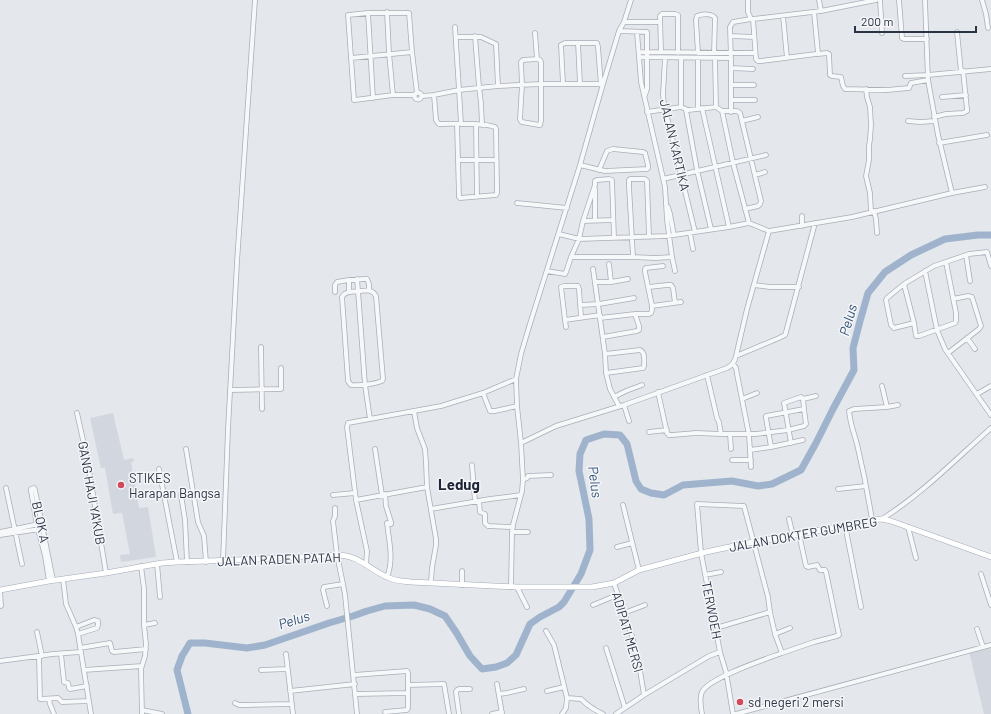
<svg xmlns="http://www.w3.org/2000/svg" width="991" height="714" viewBox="0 0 991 714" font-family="Barlow,sans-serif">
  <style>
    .built { fill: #d2d6de }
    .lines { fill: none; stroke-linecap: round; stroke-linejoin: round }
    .river { stroke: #9fb4cc; stroke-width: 7 }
    .minor-casing { stroke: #a9aeb7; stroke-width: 5.5 }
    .major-casing { stroke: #a3abb8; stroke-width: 6 }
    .minor { stroke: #f7f8fa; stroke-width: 4 }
    .major { stroke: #fff; stroke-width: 5 }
    .poi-dot { fill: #d1495b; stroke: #f4f6f9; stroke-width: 1.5 }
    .labels { text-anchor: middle; stroke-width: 3; stroke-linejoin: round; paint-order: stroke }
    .street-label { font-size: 13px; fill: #2b3445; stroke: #f4f6f9 }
    .poi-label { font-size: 13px; fill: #2b3445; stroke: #f4f6f9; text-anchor: start }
    .water-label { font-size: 14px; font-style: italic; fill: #34527a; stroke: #f4f6f9 }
    .quarter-label { font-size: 15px; font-weight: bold; fill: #1d2536; stroke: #f4f6f9 }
  </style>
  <rect width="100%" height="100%" fill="#e4e7ec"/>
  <path class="built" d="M113 413 124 460 133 458 134 461 131 462 139 508 148 507 156 557 121 562 120 555 130 554 122 513 113 514 105 468H101L90 418Z
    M991 647V714H984L969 651Z"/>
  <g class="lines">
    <path class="river" d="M188 714 177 670 182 656 190 643H205L247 648 265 645 329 623 353 616 367 611 385 606 414 605 430 609 445 616 456 632 470 656 482 669 496 667 507 663 516 655 530 624 540 617 559 607 564 602 581 574 590 550 589 519 579 471 580 454 586 440 604 434 620 435 627 444 636 481 641 489 651 493 664 495 683 485 732 481 758 486 772 484 801 470 816 443 833 409 854 370 853 348 860 321 868 293 885 272 911 255 945 239 978 235H991"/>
    <defs>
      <path id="minor" d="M748 0V12L751 19H753L821 11 876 0
        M819 0 821 11
        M880 0 882 33
        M899 0 902 38 904 39H927
        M982 0 986 14 988 28
        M387 12 389 53 393 95
        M368 13 373 98
        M783 16 787 58
        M753 19 756 59 758 61H761L816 54 818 53 814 12
        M624 22H660
        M455 27 459 90 498 86 541 84H603
        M619 31 647 32V89L645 95
        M637 32 641 82 665 187 667 220 672 257 675 271
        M957 32 961 72
        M535 33 537 59
        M475 36 479 87 481 103 482 125
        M731 36 754 37
        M456 37H481L496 44 498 86
        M578 43 580 84
        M639 52 755 53
        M661 52 660 16 662 14H675L678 15V53
        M698 53 696 20 697 16C702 14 712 13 715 18L714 53
        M818 54 827 53 829 54 830 75 832 76 841 77 843 86 845 89 887 90 909 88 911 83 928 80
        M639 57 731 58
        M351 58 412 52
        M665 58 663 94 664 105 695 232
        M715 58 716 107
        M537 59 540 60 541 62V121L540 125H539L522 122 521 121 520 119 522 85 521 62 523 60Z
        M731 68 753 69
        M905 76 928 75 991 69
        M563 84 561 45 565 43H597L598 47 601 85
        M731 85H754
        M866 89 867 97 870 107 871 125 870 139 869 146V160L866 176 870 193 871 212
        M414.5 96a3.5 3.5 0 1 1 7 0a3.5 3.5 0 1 1-7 0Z
        M415 95H393L355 100H354L348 15 368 13H409L412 52 417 93
        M434 95 436 120 438 123 439 124C453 124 483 122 495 127L496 129 497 187V193L496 195 460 198 459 197 457 124
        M422 96 434 95 459 90 461 124
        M942 97 966 95
        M731 100H755
        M681 107V58
        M702 108 729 227
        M698 109V58
        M686 110 697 170 711 229
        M722 111 733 163 749 223
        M647 112 681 107 688 110 716 107 722 111H737L740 113 761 201 760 204 758 206 745 209
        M731 112V60L730 27 733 22 751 19
        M934 117 946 114 963 113 967 111V109L963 71
        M742 121 758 117
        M908 121 920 122 935 121
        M476 124 477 196
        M939 143 987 135
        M458 160H496
        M580 165 605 171 647 169 648 168V165L645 153 643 152 613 149 607 151 599 170
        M755 175 765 172
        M663 179 766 155
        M595 189V220
        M952 193 985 187
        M517 203 567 208
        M668 207 670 214 674 235
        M874 211 876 219 877 233
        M802 216V226
        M583 221 613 220
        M690 233 693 249
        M559 234 579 239 667 236 729 227 749 223 769 231 852 217 952 193 938 135 928 80 925 0
        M966 255 970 281
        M571 257H633L655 258 672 257
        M633 257 629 186V180L630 179H645L647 181 649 237
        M609 264 611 282
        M593 269 605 354 606 373 610 389 619 406
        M547 271 565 274 566 272 571 257 579 239 583 221 595 185V181L597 180 609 179 612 180 614 238
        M925 271 937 330 945 349 991 415
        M357 279 358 291C352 292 345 291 342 297L348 381 351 385C359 386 375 384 382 381L383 379 376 296C372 288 365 291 358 291L365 385 370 419
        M349 280 365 279H367L369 284V290
        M595 282H611L628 279
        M904 284 914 323 916 336H919L955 323 956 321V313L946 262
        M754 285 770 287H799
        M649 287 667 285H671L673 288 675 303
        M335 292V285L337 282 349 280V292
        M580 305 599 304 634 298
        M652 306 681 302
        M581 317 579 289 578 286H564L561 287 565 320 600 315
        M600 318 635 314H649L651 313 652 310V306L645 272V269L646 268 663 266
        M565 320 566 327
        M914 323 894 328 891 325 886 300 887 298 904 284 934 266 969 254 987 252 991 266
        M603 337 637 331 639 330V326L635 314
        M967 338 975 349
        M261 347 262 409
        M948 353 979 329 981 326 972 297 968 296 953 299
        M605 354 640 350C646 353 644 361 644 366L643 368 606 373
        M736 356 779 338 785 335 786 332 815 223
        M733 364 736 368 737 374 749 435 751 467
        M707 375 717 418 719 422 721 434
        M882 386 887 407
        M230 390 281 389V368
        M658 392 667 433 669 435H672L696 433 721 434H756L788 430 804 426 806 424 804 409
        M483 393 490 411H495L517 406
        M977 394 991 386
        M614 397 626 391 642 385
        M742 399 757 393
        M624 405 629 421
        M414 411 417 428 425 449 426 463 427 487 436 539V545L432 568 431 582
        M77 413 87 458 106 573
        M649 432 667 430
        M730 434 731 449
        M521 443 556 426 624 405 727 368C733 365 735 361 736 356L747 309 769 231
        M791 443 784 403 801 397 803 399
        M771 447 766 418V416L804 409 803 399 816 396
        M186 449 198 522 204 536 206 562
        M375 449 382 495
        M750 450 771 447 803 440
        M732 460H751
        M472 465 475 501
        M159 469 177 562
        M523 480 527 478 528 476 551 475
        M6 488 22 564
        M838 489 866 486
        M385 494 386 506 391 522V524L387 523C389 541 394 560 387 577
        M181 495 185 520 187 562
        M333 495 355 493
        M356 500 427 487
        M479 501 480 512 485 514V523L488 526 513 527
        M623 505 639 570
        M335 508V516L333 521 337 555 343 584 345 595 357 714
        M431 509 490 499 521 495
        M789 519 793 536
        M882 519C922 494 956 459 991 428
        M872 520C868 494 863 469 857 444 854 433 850 423 849 411L854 409 887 407 898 405
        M845 525 861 607
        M908 527 916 558
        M0 532 39 524
        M512 532H528
        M0 535 40 529
        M617 547 632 543
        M223 561 228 429 237 262 255 0
        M157 564 160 597
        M366 565 367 551 356 500 347 427 348 423 441 406 483 393 516 379
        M141 566 144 589V625L146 644 145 656 141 669 142 714
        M981 574 991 605
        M705 575 721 572
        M63 579 66 604 76 627 78 634 91 714
        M49 581 45 556 37 525 31 491V489L34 488 35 490 53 580
        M614 583 632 636 639 664 644 695 616 714
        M462 585V571
        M511 587 512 532 513 525 522 491 523 480 521 443 517 406 516 379 521 354 529 327 580 165 603 84 619 31 624 22 631 0
        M517 587 527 607
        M0 590 1 606
        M593 605 617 595
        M327 606 323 590 324 587 343 584
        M624 613 645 605
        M144 625 155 623
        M76 627 94 620 98 621V625L97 628 78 634
        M716 628 770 612
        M977 629 983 647
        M546 631 554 645 557 657 567 698 566 708 562 714
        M37 632 42 656
        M775 634 790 628
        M80 648 110 643 112 651 114 652 146 649
        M606 648 625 708
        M720 652 726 672 733 714
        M782 653 814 642 837 636 839 635 826 572 825 570H820L817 565 808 567 806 566 799 534
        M61 654 64 682 68 683 69 688 70 689 87 686
        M286 654 293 714
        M39 656 40 699 58 698 62 702 89 701
        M0 661 53 654 80 652
        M84 670 142 666
        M261 670 287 669
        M354 675 407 671 408 673V693
        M497 684 502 714
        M408 685 444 684 449 714
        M290 691 355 684
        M547 691 564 687
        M356 694 408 693V708L407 710 385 712
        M499 694 507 693 524 689
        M644 695 709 656 720 652 701 553 697 504 744 506 768 597 770 612 775 634 782 653C766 659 708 678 702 692 699 698 701 708 702 714
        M567 698 581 699C588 706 594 710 603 714
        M49 699 50 704 54 714
        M235 703 239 705H247L292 704
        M142 710 162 714
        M459 714 456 692 457 690 459 689H470
        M492 714 502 712
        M736 714 991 645"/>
      <path id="major" d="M0 590 49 581 106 573 162 563 177 562 237 560 337 555C358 555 369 569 387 577 394 581 403 581 411 582L517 587H592L614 583 639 570 706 552 753 542 785 537 872 520 882 519 891 521 991 557"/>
    </defs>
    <use href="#minor" class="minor-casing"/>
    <use href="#major" class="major-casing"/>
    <use href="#minor" class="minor"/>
    <use href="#major" class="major"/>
  </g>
  <g class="poi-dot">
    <circle cx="121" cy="485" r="4"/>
    <circle cx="740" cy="702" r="4"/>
  </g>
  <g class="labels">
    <g class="street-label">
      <text transform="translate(675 145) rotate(77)" y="5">JALAN KARTIKA</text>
      <text transform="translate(92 493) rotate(80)" y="5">GANG HAJI YA'KUB</text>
      <text transform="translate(41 522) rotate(78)" y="5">BLOK A</text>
      <text transform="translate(803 534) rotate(-10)" y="5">JALAN DOKTER GUMBREG</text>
      <text transform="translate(279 559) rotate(-2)" y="5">JALAN RADEN PATAH</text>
      <text transform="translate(712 610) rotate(79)" y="5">TERWOEH</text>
      <text transform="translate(628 632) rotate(74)" y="5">ADIPATI MERSI</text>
    </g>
    <g class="poi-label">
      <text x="129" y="483">STIKES<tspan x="129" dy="15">Harapan Bangsa</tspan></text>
      <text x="748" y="707">sd negeri 2 mersi</text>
    </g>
    <g class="water-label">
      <text transform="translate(848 320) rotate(-74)" y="5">Pelus</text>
      <text transform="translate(595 482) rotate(82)" y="5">Pelus</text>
      <text transform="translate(294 620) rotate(-17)" y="5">Pelus</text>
    </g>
    <g class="quarter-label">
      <text x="459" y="490">Ledug</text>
    </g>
  </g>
  <path d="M855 26v6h121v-6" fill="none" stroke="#2b3445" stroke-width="2"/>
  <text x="861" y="26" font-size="12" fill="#2b3445" stroke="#f4f6f9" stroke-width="3" paint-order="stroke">200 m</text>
</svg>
